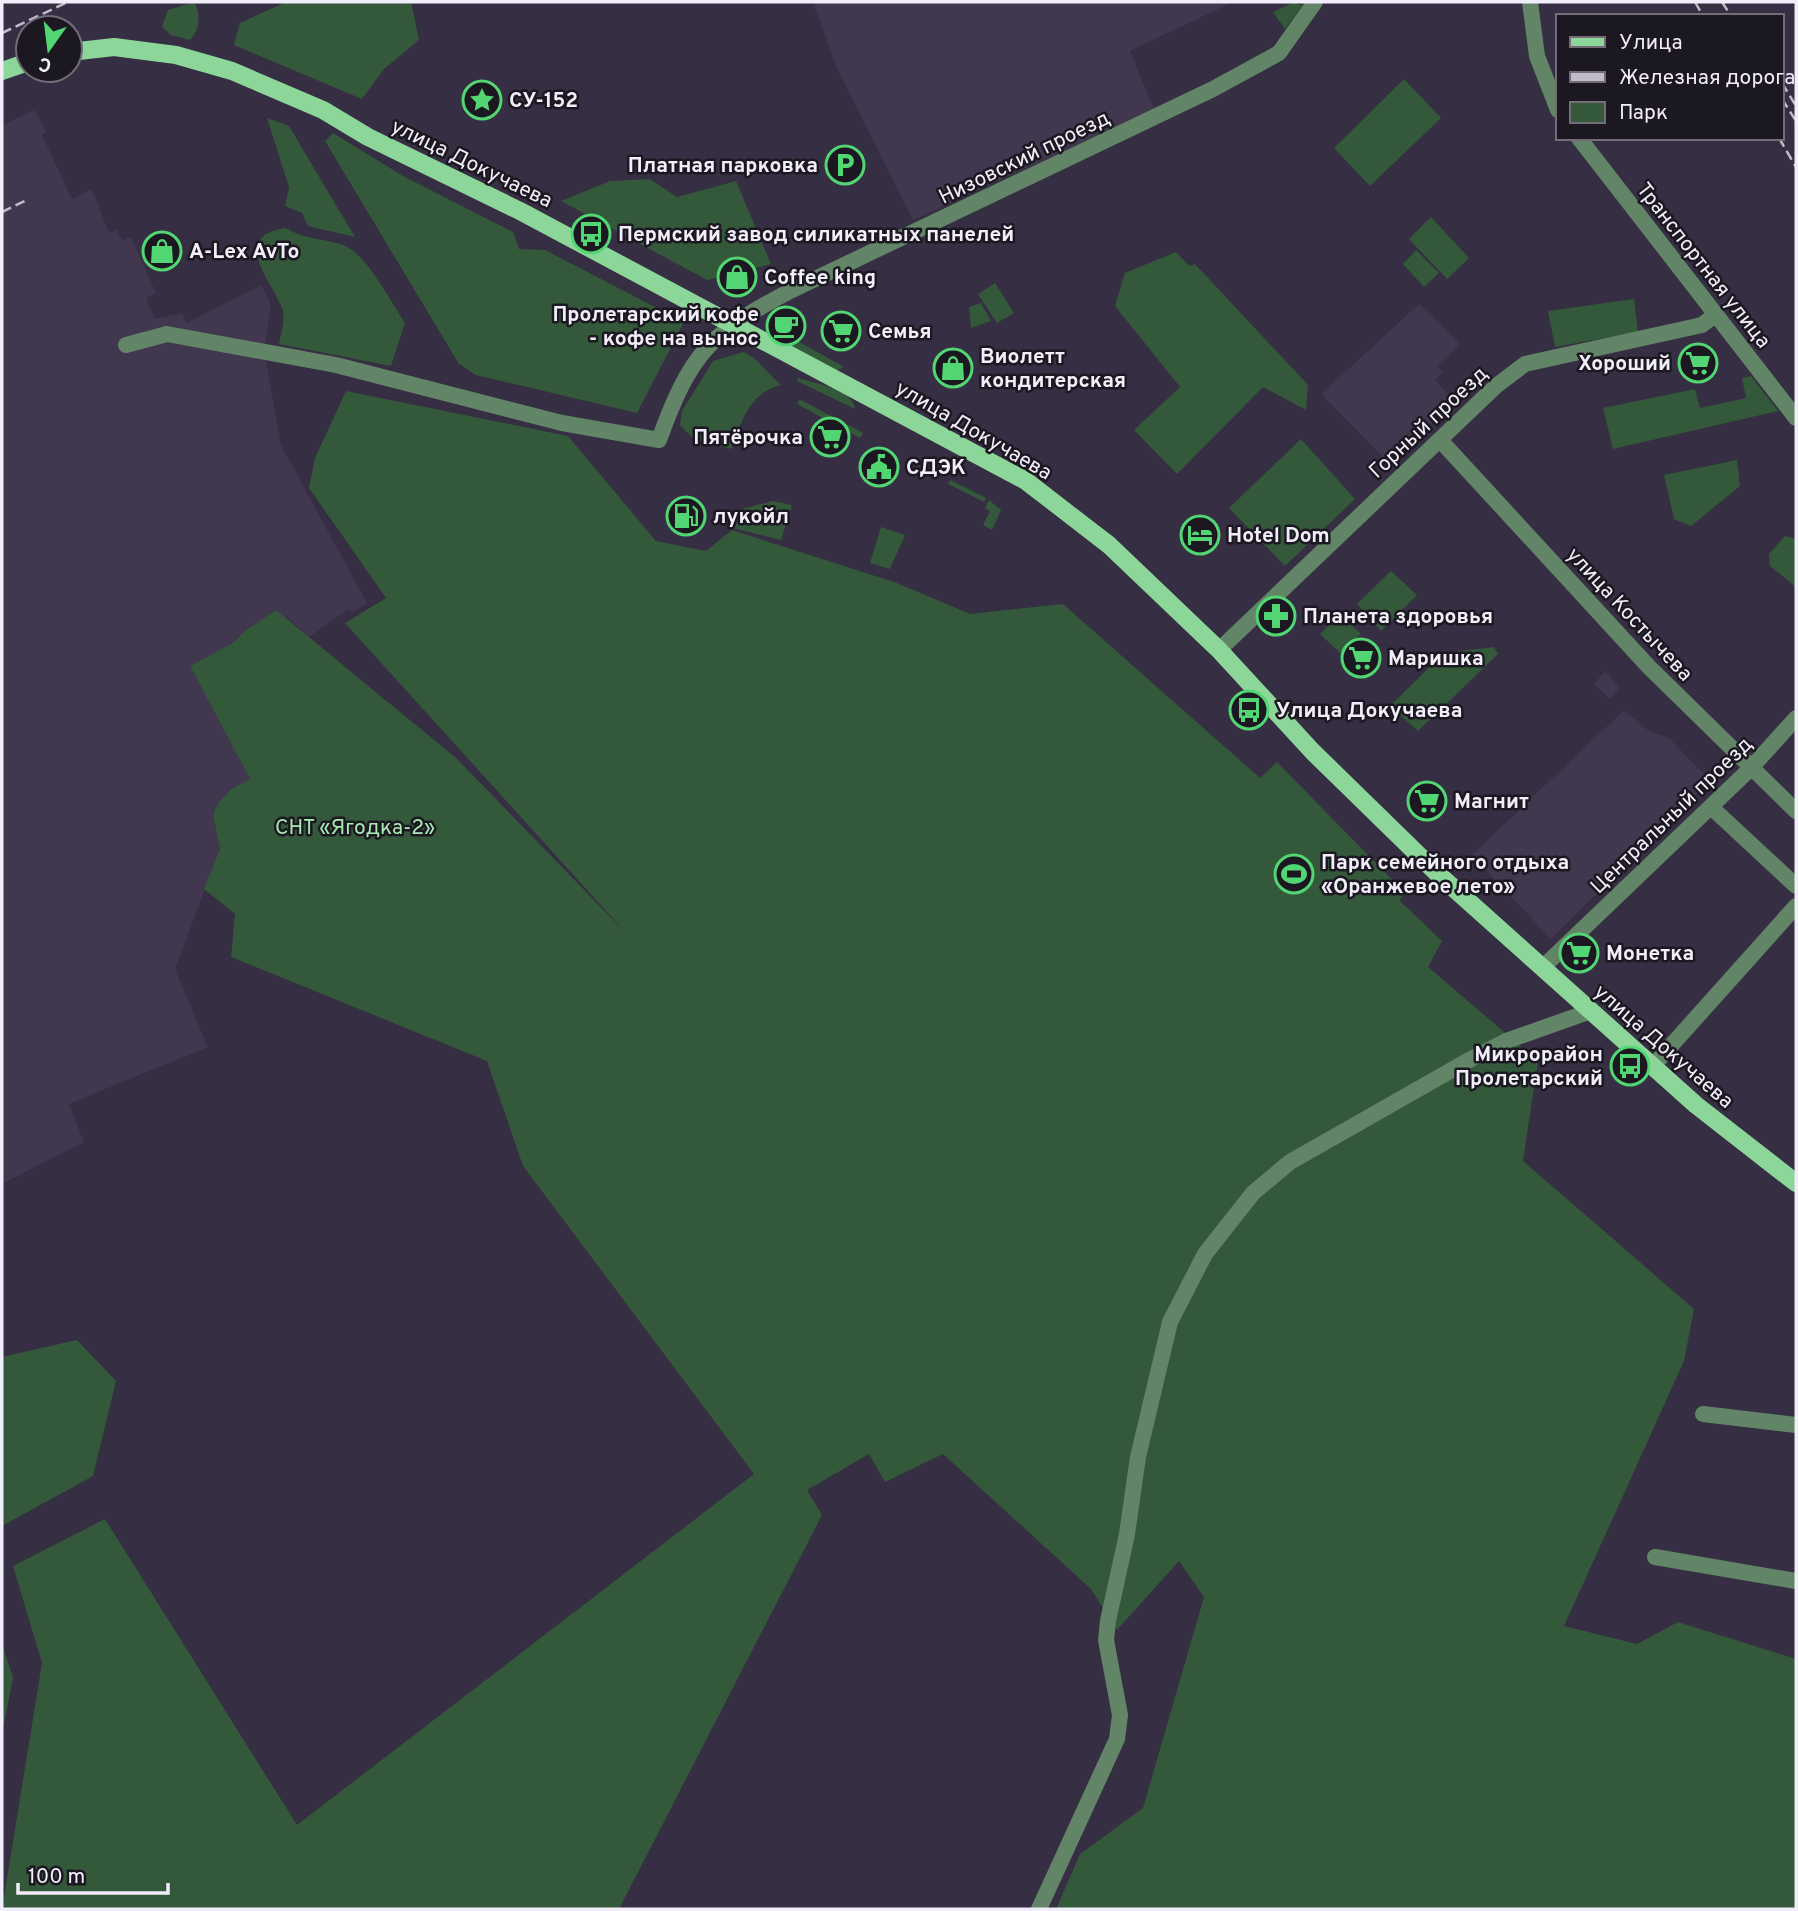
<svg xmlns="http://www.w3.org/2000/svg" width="1798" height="1911" viewBox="0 0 1798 1911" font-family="Overpass,sans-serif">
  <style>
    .built { fill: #41374f }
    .green { fill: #33593a }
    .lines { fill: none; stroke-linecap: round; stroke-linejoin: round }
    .minor { stroke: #628567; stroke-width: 16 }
    .major { stroke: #8cd699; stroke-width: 18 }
    .rail { stroke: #c0bac9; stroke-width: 2.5; stroke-dasharray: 10 5; stroke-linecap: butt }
    .labels { text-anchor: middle; stroke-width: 5; stroke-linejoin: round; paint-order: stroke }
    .poi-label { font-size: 21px; font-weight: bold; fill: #f2edfa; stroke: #1c1821; text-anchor: start }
    .street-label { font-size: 21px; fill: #f2edfa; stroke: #1c1821 }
    .park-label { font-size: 21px; fill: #a7eab2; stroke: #1c1821 }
  </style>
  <rect width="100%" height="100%" fill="#362e42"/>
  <path class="built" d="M813 2H1233L1130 51 1154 109 913 220 836 66Z
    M35 110 46 132 42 135 72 199 92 189 109 233 117 230 122 240 131 237 156 293 146 298 155 319 182 313 187 323 261 285 271 304 264 350 281 445 367 603 351 613 348 609 309 637 287 617 190 666 250 779 230 790 218 803 213 815 220 849 175 969 208 1047 69 1104 84 1142 2 1184V125Z
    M1419 304 1460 344 1437 366 1443 373 1435 380 1454 401 1388 462 1321 394Z
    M1605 671 1620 688 1610 699 1594 684Z
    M1624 710 1650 732 1668 737 1710 780 1551 939 1472 855Z"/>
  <path class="green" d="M194 2C201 14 200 30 190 40L171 35 162 27 168 10Z
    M286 2H411L419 40 384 69 362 99 234 45 240 23Z
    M1294 2 1302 6 1285 29 1273 12Z
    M1404 79 1441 118 1370 186 1334 148Z
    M267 118 289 126 355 237 308 226 302 213 285 206 289 187Z
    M333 133 403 176 513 232 519 249 545 250 684 322 637 413 476 375 459 364 325 141Z
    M650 179 677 197 736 181 771 264 707 280 561 201 610 181Z
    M1431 217 1469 258 1447 279 1409 239Z
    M285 228C308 240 321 238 343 245 366 253 391 302 405 323L391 366 279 344C281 334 285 320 283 311 274 283 228 237 285 228Z
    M1416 250 1439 273 1424 287 1403 264Z
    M1176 252 1189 266 1195 264 1308 385 1306 410 1263 387 1177 474 1134 430 1180 387 1115 306 1125 273Z
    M995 283 1014 313 997 323 978 294Z
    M1634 299 1638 332 1555 347 1548 311Z
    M981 303 991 321 971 328 969 307Z
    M776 329 844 367 836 371 786 343Z
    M743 352C759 358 768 375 781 385 749 393 742 421 731 449L694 439 680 425 682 411 713 361Z
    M1751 376 1778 411 1613 449 1603 408 1695 389 1700 408 1746 398 1742 378Z
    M798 378C814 383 854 389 855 409L797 381Z
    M346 391 568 436 656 541 706 551 732 530 897 583 970 614 1063 604 1260 778 1277 762 1405 893 1399 900 1442 941 1428 967 1538 1061 1523 1161 1694 1309 1684 1361 1564 1626 1637 1644 1678 1622 1796 1659V1909H1056L1080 1854 1143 1808 1204 1597 1179 1561 1117 1630 1091 1589 943 1454 885 1482 869 1454 807 1490 822 1515 619 1909H2L42 1663 13 1566 105 1519 297 1825 754 1474 523 1166 487 1061 231 957 235 914 204 889 220 849 213 815 218 803 230 790 250 779 190 666 233 643 245 631 276 610 456 758 626 933 345 623 386 598 309 488 315 458Z
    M799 400 803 401 863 433 860 438 797 404Z
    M1301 439 1355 499 1285 566 1229 508Z
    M1737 460 1740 486 1691 526 1674 519 1664 475Z
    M950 480 986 498 984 502 948 484Z
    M989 500 1001 510 992 530 983 525 990 511 985 508Z
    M773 501 792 505 781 540 732 528 731 512Z
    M881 527 905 535 890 569 870 563Z
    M1785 536 1796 539V587L1770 566 1769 554Z
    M1391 571 1417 595 1381 631 1357 604Z
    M1340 614 1361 634 1340 653 1320 634Z
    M1494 647 1498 654 1418 731 1390 706 1444 653Z
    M77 1340 116 1381 93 1476 2 1526V1357Z
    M2 1644 13 1678 2 1734Z"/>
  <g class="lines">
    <path class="minor" d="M1530 2 1537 56 1558 110
      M1579 138 1796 418
      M126 345 167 334 336 365 562 423 659 440C691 352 710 333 792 290L1213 89 1279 53 1315 2
      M1440 440 1649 667 1796 811
      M1219 650 1496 386 1525 364 1702 325 1716 314
      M1711 807 1796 886
      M1542 968 1750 769 1796 718
      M1652 1067 1796 906
      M1703 1414 1796 1425
      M1655 1557 1796 1581
      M1039 1909 1117 1739 1120 1715 1106 1640 1108 1621 1127 1534 1138 1457 1170 1322 1205 1254 1253 1193 1290 1162 1471 1059 1506 1041 1591 1011"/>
    <path class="major" d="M70 52 114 47 176 55 232 71 323 110 368 137 520 211 1026 481 1109 545 1219 650 1313 752 1439 875 1696 1105 1796 1183
      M2 71 28 62"/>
    <path class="rail" d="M1695 2 1703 16
      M1722 2 1731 16
      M2 33 68 2
      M1782 83 1796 106
      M1782 99 1796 121
      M1779 138 1796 167
      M2 212 29 199"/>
  </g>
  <defs>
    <symbol id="sight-ring" viewBox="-11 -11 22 22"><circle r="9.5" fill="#1c1821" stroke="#52d673" stroke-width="1.5"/><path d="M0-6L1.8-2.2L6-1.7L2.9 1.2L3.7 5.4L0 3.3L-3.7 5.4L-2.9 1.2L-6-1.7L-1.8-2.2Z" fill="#52d673"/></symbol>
    <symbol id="parking-ring" viewBox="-11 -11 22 22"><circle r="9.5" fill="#1c1821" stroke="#52d673" stroke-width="1.5"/><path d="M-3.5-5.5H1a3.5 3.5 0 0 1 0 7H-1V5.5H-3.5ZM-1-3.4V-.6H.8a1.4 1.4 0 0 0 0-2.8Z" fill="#52d673"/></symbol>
    <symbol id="bus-ring" viewBox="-11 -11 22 22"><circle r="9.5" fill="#1c1821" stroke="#52d673" stroke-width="1.5"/><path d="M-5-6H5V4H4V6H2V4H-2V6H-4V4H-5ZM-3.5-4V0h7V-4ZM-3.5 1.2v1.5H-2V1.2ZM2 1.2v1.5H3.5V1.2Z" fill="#52d673"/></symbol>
    <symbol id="shop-ring" viewBox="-11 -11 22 22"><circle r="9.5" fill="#1c1821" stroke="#52d673" stroke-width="1.5"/><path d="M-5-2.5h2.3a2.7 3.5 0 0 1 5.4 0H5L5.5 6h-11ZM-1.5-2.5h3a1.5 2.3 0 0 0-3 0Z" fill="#52d673"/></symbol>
    <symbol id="cafe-ring" viewBox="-11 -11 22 22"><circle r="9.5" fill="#1c1821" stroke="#52d673" stroke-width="1.5"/><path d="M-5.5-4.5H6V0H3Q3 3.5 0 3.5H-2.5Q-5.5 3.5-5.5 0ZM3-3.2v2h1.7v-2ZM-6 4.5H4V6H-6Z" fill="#52d673"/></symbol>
    <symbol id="supermarket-ring" viewBox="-11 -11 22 22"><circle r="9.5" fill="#1c1821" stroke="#52d673" stroke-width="1.5"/><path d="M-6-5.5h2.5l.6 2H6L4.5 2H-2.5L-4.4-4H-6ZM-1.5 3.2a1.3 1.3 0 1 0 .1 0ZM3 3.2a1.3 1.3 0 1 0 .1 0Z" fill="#52d673"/></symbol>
    <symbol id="civic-ring" viewBox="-11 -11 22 22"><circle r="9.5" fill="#1c1821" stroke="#52d673" stroke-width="1.5"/><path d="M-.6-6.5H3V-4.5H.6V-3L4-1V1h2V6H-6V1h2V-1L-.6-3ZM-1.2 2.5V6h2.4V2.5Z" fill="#52d673"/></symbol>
    <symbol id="fuel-ring" viewBox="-11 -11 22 22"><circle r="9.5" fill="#1c1821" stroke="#52d673" stroke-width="1.5"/><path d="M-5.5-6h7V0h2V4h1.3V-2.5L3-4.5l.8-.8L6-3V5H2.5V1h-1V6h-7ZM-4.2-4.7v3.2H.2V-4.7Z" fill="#52d673"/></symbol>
    <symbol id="hotel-ring" viewBox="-11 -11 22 22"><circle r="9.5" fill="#1c1821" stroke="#52d673" stroke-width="1.5"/><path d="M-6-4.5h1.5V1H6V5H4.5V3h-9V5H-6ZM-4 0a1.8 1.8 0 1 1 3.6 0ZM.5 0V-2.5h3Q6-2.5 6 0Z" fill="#52d673"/></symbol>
    <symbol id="pharmacy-ring" viewBox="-11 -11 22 22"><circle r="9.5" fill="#1c1821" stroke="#52d673" stroke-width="1.5"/><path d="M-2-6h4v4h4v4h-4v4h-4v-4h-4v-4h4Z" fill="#52d673"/></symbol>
    <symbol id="stadium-ring" viewBox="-11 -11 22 22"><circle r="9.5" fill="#1c1821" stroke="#52d673" stroke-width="1.5"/><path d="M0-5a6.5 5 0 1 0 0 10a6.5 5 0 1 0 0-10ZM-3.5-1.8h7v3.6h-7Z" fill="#52d673"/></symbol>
  </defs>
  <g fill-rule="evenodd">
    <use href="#sight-ring" x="460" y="78" width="44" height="44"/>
    <use href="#parking-ring" x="823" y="143" width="44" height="44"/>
    <use href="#bus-ring" x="569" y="212" width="44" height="44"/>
    <use href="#shop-ring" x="140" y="229" width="44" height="44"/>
    <use href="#shop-ring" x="715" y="255" width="44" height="44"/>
    <use href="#cafe-ring" x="764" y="304" width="44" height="44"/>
    <use href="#supermarket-ring" x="819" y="309" width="44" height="44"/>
    <use href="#supermarket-ring" x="1676" y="341" width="44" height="44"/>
    <use href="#shop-ring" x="931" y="346" width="44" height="44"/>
    <use href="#supermarket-ring" x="808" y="415" width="44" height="44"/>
    <use href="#civic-ring" x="857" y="445" width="44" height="44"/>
    <use href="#fuel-ring" x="664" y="494" width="44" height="44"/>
    <use href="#hotel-ring" x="1178" y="513" width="44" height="44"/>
    <use href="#pharmacy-ring" x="1254" y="594" width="44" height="44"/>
    <use href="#supermarket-ring" x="1339" y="636" width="44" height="44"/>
    <use href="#bus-ring" x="1227" y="688" width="44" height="44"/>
    <use href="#supermarket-ring" x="1405" y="779" width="44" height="44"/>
    <use href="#stadium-ring" x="1272" y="852" width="44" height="44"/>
    <use href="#supermarket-ring" x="1557" y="931" width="44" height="44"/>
    <use href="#bus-ring" x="1608" y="1044" width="44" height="44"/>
  </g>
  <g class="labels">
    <g class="poi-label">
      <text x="509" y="107">СУ-152</text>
      <text x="818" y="172" text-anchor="end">Платная парковка</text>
      <text x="618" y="241">Пермский завод силикатных панелей</text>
      <text x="189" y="258">A-Lex AvTo</text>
      <text x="764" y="284">Coffee king</text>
      <text x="759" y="321" text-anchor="end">Пролетарский кофе<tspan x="759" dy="24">- кофе на вынос</tspan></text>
      <text x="868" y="338">Семья</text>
      <text x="980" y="363">Виолетт<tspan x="980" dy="24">кондитерская</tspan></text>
      <text x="1671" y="370" text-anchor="end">Хороший</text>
      <text x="803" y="444" text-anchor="end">Пятёрочка</text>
      <text x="906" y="474">СДЭК</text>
      <text x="713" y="523">лукойл</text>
      <text x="1227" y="542">Hotel Dom</text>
      <text x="1303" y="623">Планета здоровья</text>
      <text x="1388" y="665">Маришка</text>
      <text x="1276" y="717">Улица Докучаева</text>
      <text x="1454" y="808">Магнит</text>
      <text x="1321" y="869">Парк семейного отдыха<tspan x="1321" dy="24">«Оранжевое лето»</tspan></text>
      <text x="1606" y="960">Монетка</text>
      <text x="1603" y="1061" text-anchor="end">Микрорайон<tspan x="1603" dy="24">Пролетарский</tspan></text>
    </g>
    <g class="street-label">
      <text transform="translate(1024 157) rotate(-26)" y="7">Низовский проезд</text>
      <text transform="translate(472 163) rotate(26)" y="7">улица Докучаева</text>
      <text transform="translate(1704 265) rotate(52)" y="7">Транспортная улица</text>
      <text transform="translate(1428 422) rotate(-43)" y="7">Горный проезд</text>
      <text transform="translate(974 430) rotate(30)" y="7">улица Докучаева</text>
      <text transform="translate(1630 614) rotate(47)" y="7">улица Костычева</text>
      <text transform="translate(1671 815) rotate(-44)" y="7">Центральный проезд</text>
      <text transform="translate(1664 1046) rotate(41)" y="7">улица Докучаева</text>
    </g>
    <g class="park-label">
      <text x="355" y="834">СНТ «Ягодка-2»</text>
    </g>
  </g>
  <rect width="1798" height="1911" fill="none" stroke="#f2edfa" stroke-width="7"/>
  <rect x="1556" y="14" width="228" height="126" fill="#1c1821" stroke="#726d78" stroke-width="2"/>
  <rect x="1570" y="37" width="35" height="10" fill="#8cd699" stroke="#726d78" stroke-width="2"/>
  <text x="1619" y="49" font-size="21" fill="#f2edfa">Улица</text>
  <rect x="1570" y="72" width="35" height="10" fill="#c0bac9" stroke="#726d78" stroke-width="2"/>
  <text x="1619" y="84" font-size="21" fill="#f2edfa">Железная дорога</text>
  <rect x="1570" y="102" width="35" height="21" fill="#33593a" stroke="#726d78" stroke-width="2"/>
  <text x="1619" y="119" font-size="21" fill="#f2edfa">Парк</text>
  <g transform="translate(49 49) rotate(194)"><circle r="33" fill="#1c1821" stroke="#726d78" stroke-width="2"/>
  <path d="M0-5L12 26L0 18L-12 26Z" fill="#52d673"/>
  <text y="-10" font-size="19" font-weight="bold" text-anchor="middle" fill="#f2edfa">С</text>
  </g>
  <path d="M18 1883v10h150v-10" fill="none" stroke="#f2edfa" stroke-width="3.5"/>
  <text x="28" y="1883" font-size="21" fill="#f2edfa" stroke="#1c1821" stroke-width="5" paint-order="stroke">100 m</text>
</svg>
